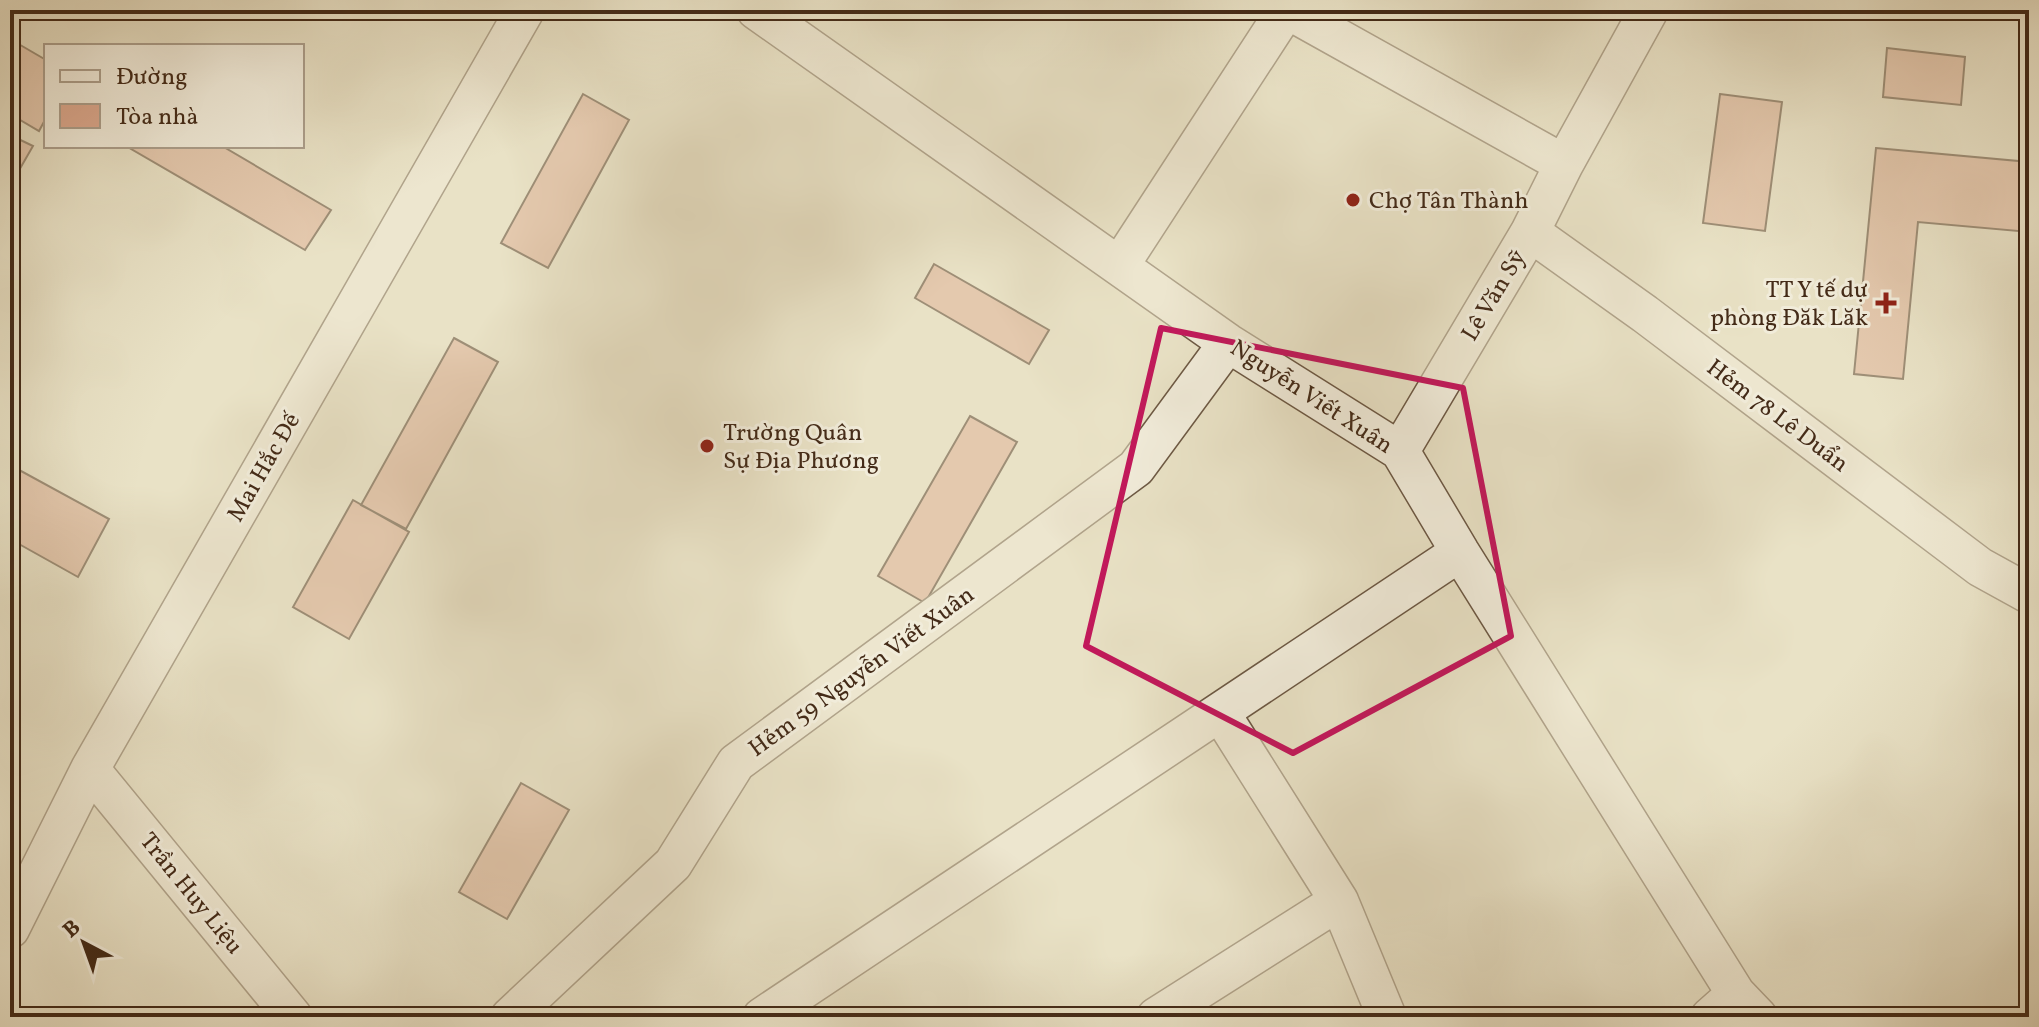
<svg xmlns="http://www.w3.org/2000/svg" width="2039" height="1027" viewBox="0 0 2039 1027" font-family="Vollkorn,serif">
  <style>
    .building { fill: #ddaa90; stroke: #442b18; stroke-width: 2 }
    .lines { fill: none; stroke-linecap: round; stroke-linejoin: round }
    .minor-casing { stroke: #6d5944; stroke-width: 41 }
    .minor { stroke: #f1ecda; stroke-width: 38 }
    .marked { fill: none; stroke: #c2185b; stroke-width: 6; stroke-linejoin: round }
    .poi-dot { fill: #8f2418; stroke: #f1ecda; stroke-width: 3 }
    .labels { text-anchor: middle; stroke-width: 6; stroke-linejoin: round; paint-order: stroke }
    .poi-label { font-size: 24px; fill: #442b18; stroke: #f1ecda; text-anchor: start }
    .street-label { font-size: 24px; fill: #442b18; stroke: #f1ecda }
  </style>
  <rect width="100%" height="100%" fill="#e9e2c6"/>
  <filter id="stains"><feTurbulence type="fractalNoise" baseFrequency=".0025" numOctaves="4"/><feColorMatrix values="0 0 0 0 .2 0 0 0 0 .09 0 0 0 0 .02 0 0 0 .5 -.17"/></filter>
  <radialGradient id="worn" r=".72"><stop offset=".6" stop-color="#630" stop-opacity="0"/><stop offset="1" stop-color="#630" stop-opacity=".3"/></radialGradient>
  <path class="building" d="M10 39 46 60V118L39 131 10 114Z
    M1887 48 1965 57 1961 105 1883 97Z
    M583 94 629 120 548 268 501 243Z
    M1720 94 1782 102 1765 231 1703 223Z
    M10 135 33 146 10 186Z
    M126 146H222L331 210 305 250Z
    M1876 148 2029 162V232L1918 222 1903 379 1854 374Z
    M934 264 1049 330 1029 364 915 298Z
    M454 338 498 362 406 529 361 505Z
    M970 416 1017 442 925 603 878 576Z
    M10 465 109 519 78 577 10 539Z
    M353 500 409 532 349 639 293 607Z
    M521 783 569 810 507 919 459 892Z"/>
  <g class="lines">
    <defs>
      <path id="minor" d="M756 10 1228 343 1400 451 1460 552 1736 994 1758 1017
        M1288 10 1564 164
        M1530 232 1645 314 1980 567 2029 594
        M1120 265 1286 10
        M1400 451 1530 232 1564 164 1649 10
        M90 769 293 1017
        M1339 901 1387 1017
        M10 929 90 769 525 10
        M510 1017 673 864 736 763 1136 468 1228 343
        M762 1017 1460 552
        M1156 1017 1339 901 1220 712
        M1710 1017 1736 994"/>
    </defs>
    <use href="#minor" class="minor-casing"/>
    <use href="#minor" class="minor"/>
  </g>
  <path d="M0 0H2039V1027H0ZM1161 328 1463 388 1511 636 1293 753 1086 646Z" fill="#e9e2c6" fill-opacity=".55" fill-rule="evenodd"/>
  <path class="marked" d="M1161 328 1463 388 1511 636 1293 753 1086 646Z"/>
  <g class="poi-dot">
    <circle cx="1353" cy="200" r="8"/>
    <path d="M1882 291h8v8h8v8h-8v8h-8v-8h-8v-8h8z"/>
    <circle cx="707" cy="446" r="8"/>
  </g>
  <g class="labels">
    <g class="poi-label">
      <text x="1369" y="208">Chợ Tân Thành</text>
      <text x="1868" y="297" text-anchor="end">TT Y tế dự<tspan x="1868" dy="28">phòng Đăk Lăk</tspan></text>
      <text x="723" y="440">Trường Quân<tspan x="723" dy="28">Sự Địa Phương</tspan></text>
    </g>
    <g class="street-label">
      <text transform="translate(1493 295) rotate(-59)" y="8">Lê Văn Sỹ</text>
      <text transform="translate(1312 396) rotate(33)" y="8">Nguyễn Viết Xuân</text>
      <text transform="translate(1778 415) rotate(37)" y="8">Hẻm 78 Lê Duẩn</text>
      <text transform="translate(263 467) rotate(-60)" y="8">Mai Hắc Đế</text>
      <text transform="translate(861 671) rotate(-36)" y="8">Hẻm 59 Nguyễn Viết Xuân</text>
      <text transform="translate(192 893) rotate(51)" y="8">Trần Huy Liệu</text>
    </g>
  </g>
  <rect width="2039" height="1027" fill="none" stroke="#e9e2c6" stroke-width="40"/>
  <rect x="12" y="12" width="2015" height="1003" fill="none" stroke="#442b18" stroke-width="4"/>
  <rect x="20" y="20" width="1999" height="987" fill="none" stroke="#442b18" stroke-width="2"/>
  <rect x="44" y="44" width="260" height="104" fill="#f1ecda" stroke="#ac9f8c" stroke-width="2"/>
  <rect x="60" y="70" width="40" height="12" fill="#f1ecda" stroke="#ac9f8c" stroke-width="2"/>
  <text x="116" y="84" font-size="24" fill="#442b18">Đường</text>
  <rect x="60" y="104" width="40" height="24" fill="#ddaa90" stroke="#ac9f8c" stroke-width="2"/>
  <text x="116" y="124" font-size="24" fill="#442b18">Tòa nhà</text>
  <g transform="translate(84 943) rotate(319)" stroke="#f1ecda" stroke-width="6" paint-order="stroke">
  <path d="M0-6L14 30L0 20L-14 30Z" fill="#442b18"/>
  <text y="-12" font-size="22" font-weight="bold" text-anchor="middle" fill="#442b18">B</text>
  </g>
  <rect width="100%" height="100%" filter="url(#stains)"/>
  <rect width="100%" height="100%" fill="url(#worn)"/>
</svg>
